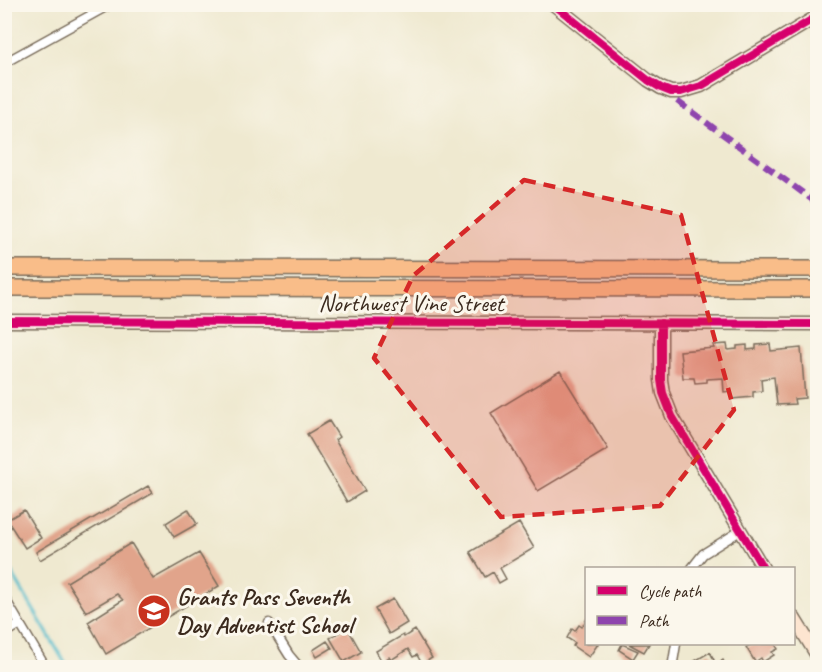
<svg xmlns="http://www.w3.org/2000/svg" width="822" height="672" viewBox="0 0 822 672" font-family="Caveat,sans-serif">
  <style>
    .lines { fill: none; stroke-linecap: round; stroke-linejoin: round }
    .stream { stroke: #53bece; stroke-width: 3 }
    .building { fill: #e1a48b }
    .street-casing { stroke: #7a6d5c; stroke-width: 11 }
    .secondary-casing { stroke: #7a6d5c; stroke-width: 15 }
    .highway-casing { stroke: #7a6d5c; stroke-width: 18 }
    .street { stroke: #fff; stroke-width: 8 }
    .secondary { stroke: #fde5d0; stroke-width: 12 }
    .highway { stroke: #f9bd89; stroke-width: 15 }
    .quiet { stroke: #8e44ad; stroke-width: 6; stroke-dasharray: 12 6; stroke-linecap: butt }
    .cycleway-casing { stroke: #fbf7ec; stroke-width: 11 }
    .cycleway { stroke: #d6006c; stroke-width: 8 }
    .marked { fill: #d62828; fill-opacity: 0.2; stroke: #d62828; stroke-width: 4.5; stroke-dasharray: 12 8; stroke-linejoin: round }
    .labels { text-anchor: middle; stroke-width: 6; stroke-linejoin: round; paint-order: stroke }
    .street-label { font-size: 24px; fill: #3b2a1e; stroke: #fbf7ec }
    .poi-label { font-size: 24px; font-weight: bold; fill: #3b2a1e; stroke: #fbf7ec; text-anchor: start }
  </style>
  <rect width="100%" height="100%" fill="#fbf7ec"/>
  <filter id="ink" filterUnits="userSpaceOnUse"><feTurbulence type="fractalNoise" baseFrequency=".0167" numOctaves="2"/><feDisplacementMap in="SourceGraphic" scale="12" xChannelSelector="R" yChannelSelector="G"/><feConvolveMatrix kernelMatrix="1 2 1 2 8 2 1 2 1" color-interpolation-filters="sRGB"/></filter>
  <filter id="wash" filterUnits="userSpaceOnUse"><feTurbulence type="fractalNoise" baseFrequency=".008" numOctaves="4" result="noise"/><feDisplacementMap in="SourceGraphic" scale="24" xChannelSelector="R" yChannelSelector="G"/><feGaussianBlur stdDeviation="1.35" result="paint"/><feColorMatrix in="noise" values="0 0 0 0 0 0 0 0 0 0 0 0 0 0 0 0 0 1.4 0 .05"/><feComposite in="paint" operator="in"/></filter>
  <g filter="url(#wash)">
    <rect width="100%" height="100%" fill="#efe9d0"/>
    <g class="lines">
      <path class="stream" d="M4 560 68 668"/>
    </g>
    <g id="blocks">
      <path class="building" d="M727 344 728 350 737 349V346L747 345V350L756 349V345L770 344 771 351 801 348 805 398 794 399 795 404 777 405 774 377 761 379 762 391 753 392V397L732 399 731 391 724 392 723 378 707 379V382L695 383 694 378H683L680 351 714 348 713 345Z
        M560 371 608 449 538 491 491 413Z
        M329 421 339 437 335 440 365 491 347 502 307 434Z
        M148 486 153 493 40 560 36 552Z
        M188 509 197 524 174 537 166 523Z
        M24 510 41 538 25 548 7 520Z
        M519 523 534 548 500 568 506 579 499 583 493 572 485 577 470 552Z
        M131 543 153 579 199 553 219 586 106 654 88 622 123 600 117 594 86 612 67 582Z
        M393 599 407 623 389 634 375 609Z
        M586 620V644H598L589 657 573 646 575 643 567 638 572 629 575 631 579 625 582 627Z
        M347 627 361 652 344 662 330 638Z
        M415 630 432 658 422 664 417 655 413 657 408 649 391 660 389 657 382 662 376 651 403 635 404 637Z
        M327 641 332 648 317 657 313 650Z
        M622 644 638 651 633 659 619 650Z
        M629 644H649L644 652Z
        M752 644H775L778 649 772 652 774 655 763 662 761 658 755 662 746 647Z
        M710 652 714 660 701 668H696L693 662Z
        M723 660 727 668H714L713 666Z"/>
    </g>
  </g>
  <g filter="url(#ink)">
    <use href="#blocks" fill-opacity="0" stroke="#7a6d5c" stroke-width="1.5"/>
    <g class="lines">
      <defs>
        <path id="street" d="M4 63 111 4
          M692 568 703 554 740 531
          M4 597 46 668
          M269 623 289 655 300 668
          M4 634 20 624
          M672 668 676 644"/>
        <path id="secondary" d="M553 4 648 80 661 88 671 92H681L701 86 818 16
          M4 321 818 324
          M661 323V380L663 393 672 416 763 568
          M794 618 818 657"/>
        <path id="highway" d="M4 268 818 269
          M4 288 818 289"/>
      </defs>
      <use href="#street" class="street-casing"/>
      <use href="#secondary" class="secondary-casing"/>
      <use href="#highway" class="highway-casing"/>
      <use href="#street" class="street"/>
      <use href="#secondary" class="secondary"/>
      <use href="#highway" class="highway"/>
      <path class="quiet" d="M677 101 818 204"/>
      <defs>
        <path id="cycleway" d="M553 4 648 80 661 88 671 92H681L701 86 818 16
          M4 321 818 324
          M661 323V380L663 393 672 416 763 568"/>
      </defs>
      <use href="#cycleway" class="cycleway-casing"/>
      <use href="#cycleway" class="cycleway"/>
    </g>
  </g>
  <path class="marked" d="M524 180 681 215 734 410 660 506 501 517 374 358 413 276Z"/>
  <defs>
    <symbol id="school-disc" viewBox="-11 -11 22 22"><circle r="9.5" fill="#c8321e" stroke="#fbf7ec"/><path d="M0-5L7-2L0 1L-7-2ZM-4 1L0 2.5L4 1V4Q0 6-4 4Z" fill="#fff"/></symbol>
  </defs>
  <g fill-rule="evenodd">
    <use href="#school-disc" x="135" y="592" width="38" height="38"/>
  </g>
  <g class="labels">
    <g class="street-label">
      <text x="411" y="311">Northwest Vine Street</text>
    </g>
    <g class="poi-label">
      <text x="177" y="605">Grants Pass Seventh<tspan x="177" dy="28">Day Adventist School</tspan></text>
    </g>
  </g>
  <rect width="822" height="672" fill="none" stroke="#fbf7ec" stroke-width="24"/>
  <rect x="585" y="567" width="210" height="78" fill="#fbf7ec" stroke="#aea59a" stroke-width="1.5"/>
  <rect x="597" y="586" width="30" height="9" fill="#d6006c" stroke="#aea59a" stroke-width="1.5"/>
  <text x="639" y="597" font-size="18" fill="#3b2a1e">Cycle path</text>
  <rect x="597" y="616" width="30" height="9" fill="#8e44ad" stroke="#aea59a" stroke-width="1.5"/>
  <text x="639" y="627" font-size="18" fill="#3b2a1e">Path</text>
</svg>
